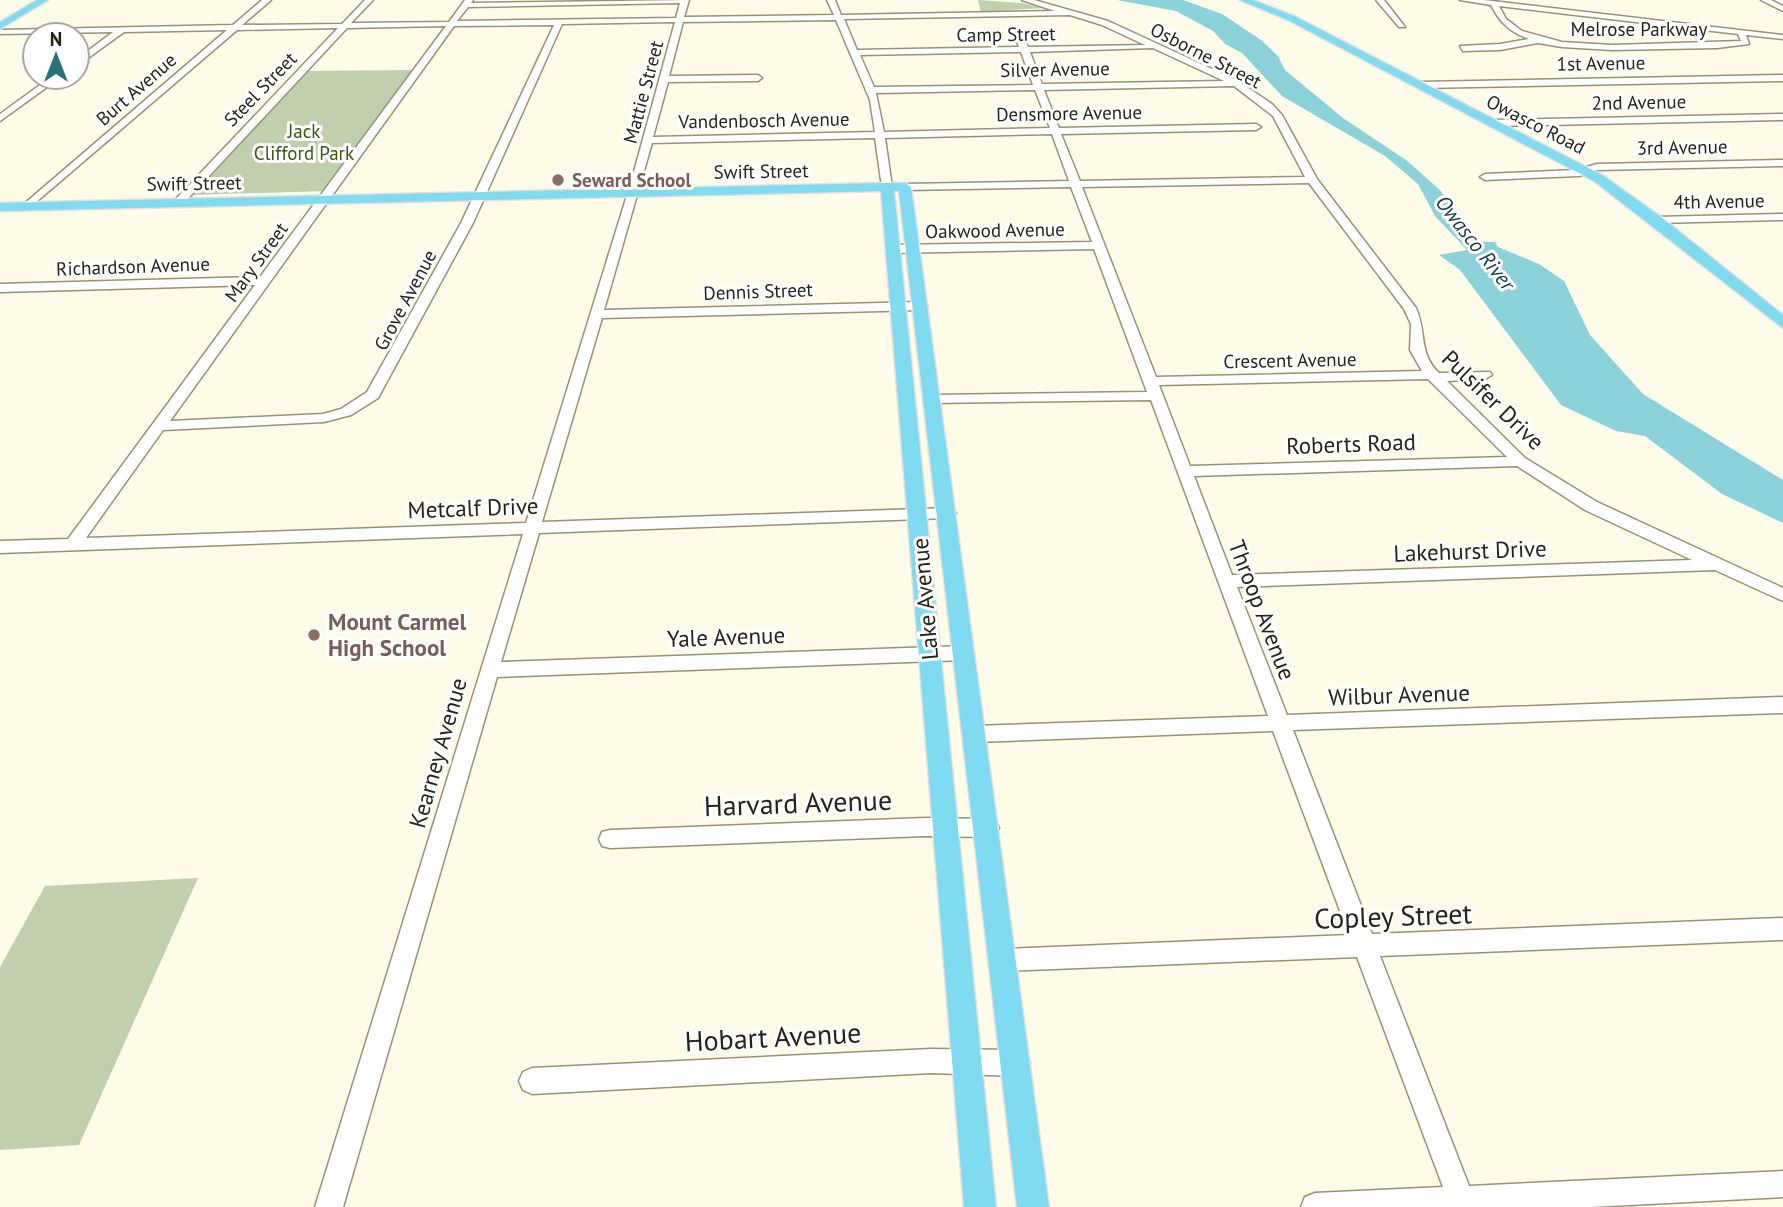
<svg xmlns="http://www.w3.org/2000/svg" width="1783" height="1207" viewBox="0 0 1783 1207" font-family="'PT Sans',sans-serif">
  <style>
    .green { fill: #c0d0ae }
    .water { fill: #8bd2da }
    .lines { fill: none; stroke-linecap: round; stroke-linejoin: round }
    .minor-casing { stroke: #989375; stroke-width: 3 }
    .major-casing { stroke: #e1e0df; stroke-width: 3 }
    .minor { fill: #fff; fill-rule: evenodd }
    .major { fill: #80dbf1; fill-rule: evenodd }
    .education-dot { fill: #8d6e63; stroke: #fff; stroke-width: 2.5 }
    .labels { text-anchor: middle; stroke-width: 6; stroke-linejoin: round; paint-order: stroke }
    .far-street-label { font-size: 19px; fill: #262418; stroke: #fff }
    .far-park-label { font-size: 19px; fill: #3c560a; stroke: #fff }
    .far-education-label { font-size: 19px; font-weight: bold; fill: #785e54; stroke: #fff; text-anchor: start }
    .far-water-label { font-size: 21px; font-style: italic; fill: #183b3f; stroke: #fff }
    .street-label { font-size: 23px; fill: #262418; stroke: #fff }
    .education-label { font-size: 23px; font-weight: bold; fill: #785e54; stroke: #fff; text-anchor: start }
    .near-street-label { font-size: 28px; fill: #262418; stroke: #fff }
  </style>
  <rect width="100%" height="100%" fill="#fefbe8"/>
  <path class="green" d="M978 0 1022 3 1043 8 981 12Z
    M414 70 326 191 192 195 306 71Z
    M198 878 79 1145 0 1150V967L45 886Z"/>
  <path class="water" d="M1117 0H1183L1222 14 1261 40 1278 56 1285 70 1343 118 1406 160 1440 190 1478 242H1495L1498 247 1539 264 1564 281 1590 335 1643 394 1783 480V523L1722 494 1645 436 1616 431 1561 405 1460 270 1439 255 1467 250 1435 216 1418 184 1385 156 1282 96 1242 53 1225 44 1213 31 1176 11Z"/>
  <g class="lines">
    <defs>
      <path id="minor" d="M262 0H271L242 25 342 24 365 0H373L351 23 449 22 465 0H473L471 3 689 0 684 17 834 15 827 0H835L841 15 1055 11 1022 0H1034L1108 21 1238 81 1272 104 1282 115 1317 179 1416 308C1427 332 1418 353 1439 373L1490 372 1492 375 1485 379 1447 381 1525 458 1597 502 1783 588V601L1715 570 1237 587 1287 715 1783 697V713L1293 730 1372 934 1783 918V940L1380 956 1469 1186 1783 1171V1197L1591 1207H1301L1305 1197 1315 1193 1443 1187 1357 957 1004 971 996 968 992 960 996 952 1004 949 1349 935 1273 731 975 742 968 740 965 734 968 728 975 726 1268 716 1151 400 934 403 927 399 934 395 1147 392 1094 249 893 253 887 249 893 245 1092 242 1071 187 905 190 900 187 905 184 1069 181 1052 134 885 138 892 187 887 190 882 187 875 138 652 143 604 310 921 302 927 306 921 310 602 318 542 522 948 508 956 513 948 518 539 533 501 662 965 646 971 648 974 653 971 658 965 660 497 677 343 1207H315L523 534 0 553V541L68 539 255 285 0 292V284L260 277 446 26 347 28 182 205H174V201L338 28 237 30 28 209 22 206 24 204 227 30 124 32 77 66V59L113 32 0 34V30L233 25ZM680 3 676 18 457 21 468 7ZM1070 15 1102 25 1145 45 1028 47 1021 30 1017 28 1013 30 1019 47 857 50 844 19ZM836 20 870 100 875 132 653 137 668 82 758 81 762 78 758 75 669 76 683 22ZM675 22 632 179 526 523 86 538 163 430 324 422 351 415 378 398 473 223 562 24ZM554 25 461 223 367 392 341 409 323 414 170 421 454 26ZM1153 48 1224 81 1042 84 1030 52ZM1021 52 1033 85 874 87 860 55ZM1234 86 1273 116 1305 177 1080 181 1061 134 1256 130 1261 127 1256 124 1059 128 1044 90ZM1035 90 1050 128 884 132 876 93ZM1309 183 1404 309 1411 324 1410 350 1422 371 1156 377 1082 187ZM1428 379 1507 457 1190 466 1159 385ZM1517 466 1585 510 1692 560 1232 575 1194 476Z
        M1376 0H1384L1405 27H1399Z
        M1460 0H1484L1783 35V39L1746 35 1749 44 1717 48 1612 50 1562 47 1538 43 1500 50 1463 51 1460 46 1500 44 1529 39C1510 32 1500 23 1491 5ZM1499 6 1738 34 1741 41 1612 45 1562 42 1522 31 1506 19Z
        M1761 0H1771L1783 6V11Z
        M1783 75V81L1421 88 1416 85 1421 82Z
        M51 77H61L0 121V114Z
        M1783 114V120L1495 126 1490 123 1495 120Z
        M1783 160V166L1597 170 1579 176 1485 180 1480 177 1485 174 1576 170 1597 164Z
        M1783 214V220L1656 223 1650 220 1656 217Z
        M925 818 988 819 995 821 999 828 995 835 988 837 925 836 610 848 602 846 599 839 602 832 610 830Z
        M931 1049 1017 1050 1026 1054 1030 1063 1026 1072 1017 1076 931 1073 532 1094 523 1090 519 1081 523 1072 532 1068Z"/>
      <path id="major" d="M37 0H48L0 29V22Z
        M1240 0H1253L1296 17 1602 175 1661 217 1783 315V328L1594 181 1290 21Z
        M887 183H905L911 187 1049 1207H1017L899 191H894L996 1207H964L881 191 0 211V203Z"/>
    </defs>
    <use href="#minor" class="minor-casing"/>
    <use href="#major" class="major-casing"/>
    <use href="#minor" class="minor"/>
    <use href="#major" class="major"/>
  </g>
  <g class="education-dot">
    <circle cx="558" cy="180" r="7"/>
    <circle cx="314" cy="635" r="7"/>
  </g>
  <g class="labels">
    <g class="far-street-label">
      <text x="1639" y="36">Melrose Parkway</text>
      <text transform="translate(1006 34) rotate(-1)" y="7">Camp Street</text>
      <text transform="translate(1206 55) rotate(27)" y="7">Osborne Street</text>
      <text transform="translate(1601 63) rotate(-1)" y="7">1st Avenue</text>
      <text transform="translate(1055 69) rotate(-1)" y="7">Silver Avenue</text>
      <text transform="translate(136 89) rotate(-41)" y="7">Burt Avenue</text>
      <text transform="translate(260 89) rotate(-46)" y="7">Steel Street</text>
      <text transform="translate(643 92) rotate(-75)" y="7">Mattie Street</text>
      <text transform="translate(1639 102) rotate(-1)" y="7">2nd Avenue</text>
      <text transform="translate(1069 113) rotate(-1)" y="7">Densmore Avenue</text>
      <text transform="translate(764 120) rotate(-1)" y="7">Vandenbosch Avenue</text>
      <text transform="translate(1536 124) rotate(27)" y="7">Owasco Road</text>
      <text transform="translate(1682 147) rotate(-1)" y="7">3rd Avenue</text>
      <text transform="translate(761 171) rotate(-1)" y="7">Swift Street</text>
      <text transform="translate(194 183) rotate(-1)" y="7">Swift Street</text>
      <text transform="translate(1719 201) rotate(-1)" y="7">4th Avenue</text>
      <text transform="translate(995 230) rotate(-1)" y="7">Oakwood Avenue</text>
      <text transform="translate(256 262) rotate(-54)" y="7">Mary Street</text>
      <text transform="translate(133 266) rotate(-2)" y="7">Richardson Avenue</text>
      <text transform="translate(758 291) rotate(-2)" y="7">Dennis Street</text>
      <text transform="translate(405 300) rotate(-62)" y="7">Grove Avenue</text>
      <text transform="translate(1290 360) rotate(-1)" y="7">Crescent Avenue</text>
    </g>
    <g class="far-park-label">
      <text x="304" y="138">Jack<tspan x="304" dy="22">Clifford Park</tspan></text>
    </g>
    <g class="far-education-label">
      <text x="572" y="187">Seward School</text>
    </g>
    <g class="far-water-label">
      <text transform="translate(1475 243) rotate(52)" y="7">Owasco River</text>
    </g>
    <g class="street-label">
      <text transform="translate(1493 400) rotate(44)" y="8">Pulsifer Drive</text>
      <text transform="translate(1351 444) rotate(-2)" y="8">Roberts Road</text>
      <text transform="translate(473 508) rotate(-2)" y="8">Metcalf Drive</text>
      <text transform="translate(1470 551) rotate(-2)" y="8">Lakehurst Drive</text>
      <text transform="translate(925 599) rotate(-95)" y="8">Lake Avenue</text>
      <text transform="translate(1262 610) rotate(69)" y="8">Throop Avenue</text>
      <text transform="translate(726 637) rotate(-2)" y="8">Yale Avenue</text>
      <text transform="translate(1399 695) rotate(-2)" y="8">Wilbur Avenue</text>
      <text transform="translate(438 753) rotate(-74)" y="8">Kearney Avenue</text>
    </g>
    <g class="education-label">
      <text x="328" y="630">Mount Carmel<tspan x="328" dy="26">High School</tspan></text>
    </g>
    <g class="near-street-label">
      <text transform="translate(798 803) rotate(-2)" y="10">Harvard Avenue</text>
      <text transform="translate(1393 916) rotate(-2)" y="10">Copley Street</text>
      <text transform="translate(773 1037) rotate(-3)" y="10">Hobart Avenue</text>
    </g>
  </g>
  <g transform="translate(56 56)"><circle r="33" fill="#ffffff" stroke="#a8a7a3" stroke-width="2"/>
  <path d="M0-5L12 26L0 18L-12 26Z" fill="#287378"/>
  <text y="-10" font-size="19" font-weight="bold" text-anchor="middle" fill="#262418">N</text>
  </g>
</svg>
